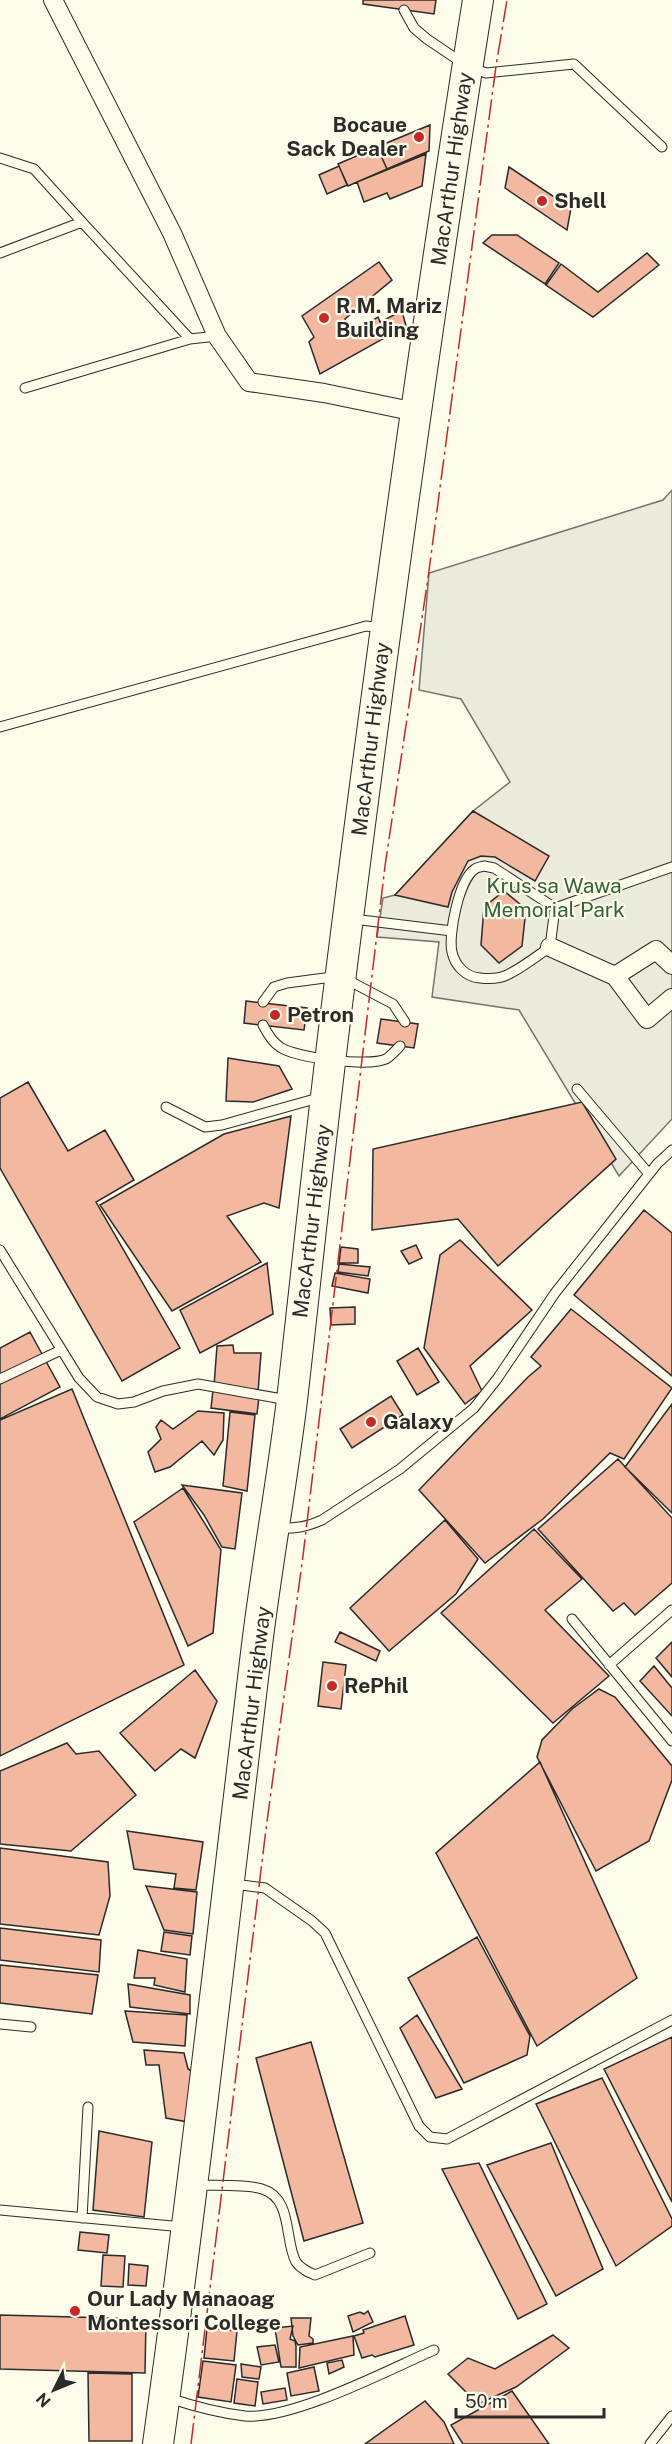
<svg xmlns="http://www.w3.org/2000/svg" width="672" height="2444" viewBox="0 0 672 2444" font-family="'Public Sans',sans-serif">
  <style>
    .green { fill: #ecebdb; stroke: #74746e; stroke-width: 1.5 }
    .building { fill: #f2b8a0; stroke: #2b2b2b; stroke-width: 1.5 }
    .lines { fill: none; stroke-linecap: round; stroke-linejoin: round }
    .service-casing { stroke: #2b2b2b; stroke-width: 11 }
    .minor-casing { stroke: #2b2b2b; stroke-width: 20 }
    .trunk-casing { stroke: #2b2b2b; stroke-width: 32 }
    .service { stroke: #fdfbea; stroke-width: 9 }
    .minor { stroke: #fdfbea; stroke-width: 18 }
    .trunk { stroke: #fdfbea; stroke-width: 30 }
    .power { stroke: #c62828; stroke-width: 1.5; stroke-dasharray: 21 4.5 3 4.5; stroke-linecap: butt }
    .poi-dot { fill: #c62828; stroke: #fdfbea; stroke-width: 2 }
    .labels { text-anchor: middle; stroke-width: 4.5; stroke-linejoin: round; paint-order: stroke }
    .poi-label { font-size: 21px; font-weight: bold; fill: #2b2b2b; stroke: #fdfbea; text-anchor: start }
    .street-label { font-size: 21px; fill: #2b2b2b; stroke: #fdfbea }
    .park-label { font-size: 21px; fill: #34623c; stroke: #fdfbea }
  </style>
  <rect width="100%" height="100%" fill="#fdfbea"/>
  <path class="green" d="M672 490V1119L619 1176 519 1010 432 997 439 942 377 937 383 898 395 895 473 811 510 782 461 699 419 690 429 573 663 500Z"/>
  <path class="building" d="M363 0H436L434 14 363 4Z
    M430 125 429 151 387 169 377 147Z
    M377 147 387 169 348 186 338 164Z
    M426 154 422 186 390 199 387 193 364 202 357 182Z
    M339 166 347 185 327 194 319 175Z
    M509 167 571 208 567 230 505 188Z
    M492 235H517L559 263 545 284 483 243Z
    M647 253 659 265 593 317 546 285 561 264 598 292Z
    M379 262 392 280 345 319 351 333 378 317 380 322 402 311 406 326 320 374 309 342 314 337 302 316Z
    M473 811 549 856 535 881 495 857 481 856 468 861 452 892 448 907 395 895Z
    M504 891 526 909 522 946 499 963 481 945 484 907Z
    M246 1001 307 1008 304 1030 244 1023Z
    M381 1019 418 1024 414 1048 377 1043Z
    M228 1058 279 1066 292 1089 253 1102 226 1101Z
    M28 1082 68 1151 105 1130 134 1180 96 1202 180 1348 122 1381 0 1168V1098Z
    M582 1102 616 1159 498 1266 458 1219 372 1230 373 1149Z
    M291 1116 279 1208 264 1203 227 1216 261 1262 172 1311 100 1205 224 1134Z
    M644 1210 672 1233V1376L574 1295Z
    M460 1240 532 1310 470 1366 482 1391 465 1404 424 1348 440 1255Z
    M416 1245 422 1258 409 1264 401 1251Z
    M341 1247 358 1249V1263H339Z
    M267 1263 273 1314 200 1353 180 1310Z
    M339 1264 370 1267 368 1276 338 1272Z
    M335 1273 370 1279 368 1293 332 1286Z
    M355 1307V1324L331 1325 330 1308Z
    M571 1309 672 1388 624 1459 610 1453 543 1519 485 1563 419 1490 528 1377 541 1366 531 1357Z
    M30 1332 60 1387 0 1419V1348Z
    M233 1345 234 1353H261L258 1392 214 1386 217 1346Z
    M418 1348 439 1382 417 1395 397 1361Z
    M72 1389 184 1665 0 1756V1420Z
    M213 1390 259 1397 257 1414 211 1408Z
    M391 1396 403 1415 352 1448 340 1429Z
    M672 1404V1513L625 1467Z
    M198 1411 224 1413 223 1440 214 1455 202 1441 170 1467 155 1472 148 1452 161 1439 156 1427 161 1420 173 1429Z
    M230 1412 255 1415 247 1491 223 1486Z
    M618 1459 672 1518V1583L635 1615 624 1603 613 1611 538 1529Z
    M182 1485 242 1493 235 1549 222 1547 204 1515Z
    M183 1488 221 1550 213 1633 188 1646 134 1522Z
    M445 1520 478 1559 456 1594 389 1651 350 1608Z
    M534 1529 582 1579 545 1610 609 1676 553 1723 441 1613Z
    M340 1632 380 1651 376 1661 335 1642Z
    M672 1642V1677L656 1658Z
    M323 1662 346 1665 341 1709 318 1706Z
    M654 1666 672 1688V1716L640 1681Z
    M195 1670 217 1701 195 1758 181 1749 155 1771 120 1733Z
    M599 1689 615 1697 672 1766V1780L649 1841 596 1871 537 1757 542 1740 572 1709Z
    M67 1743 76 1754 99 1751 136 1795 71 1851 0 1844V1771Z
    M540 1762 637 1978 537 2046 436 1853Z
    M127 1831 203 1842 196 1890 174 1888 176 1874 134 1869Z
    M0 1848 108 1862 110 1896 99 1935 0 1924Z
    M146 1886 197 1892 193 1934 164 1930Z
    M0 1928 101 1940 99 1972 0 1960Z
    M164 1932 192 1936 190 1955 161 1951Z
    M477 1937 530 2036 527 2055 464 2083 408 1978Z
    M138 1950 187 1959 185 1992 154 1985 155 1978H134Z
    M0 1965 98 1975 92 2014 0 2003Z
    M128 1984 190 1995V2014L130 2007Z
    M125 2011 187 2015 185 2046 133 2042Z
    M417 2015 462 2089 436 2098 400 2028Z
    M672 2037V2202L604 2069Z
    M311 2042 363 2223 304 2241 256 2058Z
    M144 2050 184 2053 188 2069 195 2073 188 2122 166 2118 159 2065H146Z
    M602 2078 672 2219V2226L616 2266 536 2104Z
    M99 2131 152 2142 144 2217 93 2210Z
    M551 2143 603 2269 556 2296 487 2165Z
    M479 2163 547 2304 518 2319 442 2169Z
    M80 2232 109 2235 107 2253 78 2250Z
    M103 2255 125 2256 123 2287 101 2286Z
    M129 2264 148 2266 146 2286 128 2285Z
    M368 2311 373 2322 353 2332 348 2316 360 2312 364 2314Z
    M0 2315 146 2319 145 2373 0 2369Z
    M405 2316 414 2345 375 2357 372 2355 362 2358 354 2336 364 2333 363 2330Z
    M291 2318H311L309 2336 313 2339V2343L298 2345 293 2336Z
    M293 2326 290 2339 295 2341 296 2346V2367H281L275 2328Z
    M207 2328 237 2331 234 2361 204 2358Z
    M553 2335 569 2348 516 2387 478 2404 448 2374 468 2358 495 2369Z
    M353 2336 354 2355 299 2368 300 2347Z
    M275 2345 279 2362 261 2365 257 2347Z
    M342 2360 344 2367 329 2374 327 2363Z
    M203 2361 236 2365 231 2402 198 2397Z
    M241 2364 261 2367 259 2379 242 2377Z
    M314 2367 319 2391 291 2396 287 2373Z
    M88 2373 132 2374V2441H89Z
    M237 2379 258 2382 255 2406 234 2403Z
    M285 2388 287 2400 263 2404 261 2392Z
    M512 2391 549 2444H463L451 2425Z
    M425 2401 444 2422 454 2444H365Z"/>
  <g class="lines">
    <defs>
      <path id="service" d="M404 10 414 28 427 39 467 66 486 73 574 64 662 147
        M0 158 34 169 82 222
        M0 253 82 222 190 339 217 336
        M25 388 190 339
        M0 727 366 626 383 628
        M484 866 494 868 555 908 550 947C537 956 522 968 507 975 499 979 489 979 480 978 466 977 455 966 452 952 448 935 459 879 475 869 477 867 481 867 484 866Z
        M555 908 672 867
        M353 919 452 931
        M263 1002 274 987 287 983 340 976 393 1004 405 1022
        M263 1025C267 1033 272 1042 280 1047 296 1058 368 1067 386 1059 391 1056 396 1050 400 1046
        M577 1089 649 1174
        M166 1107 205 1127 222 1125 322 1097
        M0 1250 79 1378 97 1397 118 1404 134 1402 163 1391 198 1384 288 1400
        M0 1379 61 1350
        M277 1528C294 1529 306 1527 322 1520L400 1469 474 1408 497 1379 555 1293 657 1164 672 1150
        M572 1619 672 1741
        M609 1665 672 1610
        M233 1884 265 1888 312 1921 325 1933 419 2126 430 2137 447 2139 672 2020
        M0 2024 31 2027
        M196 2185C214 2186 247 2184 262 2189 293 2198 284 2240 296 2262 301 2269 308 2272 315 2275L370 2253
        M0 2210 183 2227
        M82 2218 88 2107
        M169 2398C193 2406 219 2413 245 2416 293 2420 388 2370 434 2350
        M650 2444 672 2416"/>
      <path id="minor" d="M53 0 172 233 217 336 249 382 324 393 416 412
        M550 947 615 976 647 1019 672 998
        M615 976 656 950 672 965"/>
      <path id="trunk" d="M158 2444C195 2178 225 1911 257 1645 267 1563 282 1482 292 1400 308 1260 322 1121 340 981 381 654 426 326 478 0"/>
    </defs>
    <use href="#service" class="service-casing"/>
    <use href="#minor" class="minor-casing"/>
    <use href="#trunk" class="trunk-casing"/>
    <use href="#service" class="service"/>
    <use href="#minor" class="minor"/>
    <use href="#trunk" class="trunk"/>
    <path class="power" d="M191 2444 266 1829 303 1556 385 866 428 578 496 66 507 0"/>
  </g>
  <g class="poi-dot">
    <circle cx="419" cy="137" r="6"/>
    <circle cx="542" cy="201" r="6"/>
    <circle cx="324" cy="318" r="6"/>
    <circle cx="275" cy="1015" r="6"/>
    <circle cx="371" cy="1422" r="6"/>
    <circle cx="332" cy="1686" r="6"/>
    <circle cx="75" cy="2311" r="6"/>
  </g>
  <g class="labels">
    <g class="poi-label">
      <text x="407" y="132" text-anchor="end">Bocaue<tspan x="407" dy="24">Sack Dealer</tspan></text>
      <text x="554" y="208">Shell</text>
      <text x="336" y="313">R.M. Mariz<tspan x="336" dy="24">Building</tspan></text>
      <text x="287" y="1022">Petron</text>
      <text x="383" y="1429">Galaxy</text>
      <text x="344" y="1693">RePhil</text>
      <text x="87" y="2306">Our Lady Manaoag<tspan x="87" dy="24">Montessori College</tspan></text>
    </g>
    <g class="street-label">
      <text transform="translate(452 169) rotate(-82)" y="7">MacArthur Highway</text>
      <text transform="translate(371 739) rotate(-83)" y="7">MacArthur Highway</text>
      <text transform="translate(312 1221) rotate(-83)" y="7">MacArthur Highway</text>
      <text transform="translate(252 1703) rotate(-83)" y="7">MacArthur Highway</text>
    </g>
    <g class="park-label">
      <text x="554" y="893">Krus sa Wawa<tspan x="554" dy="24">Memorial Park</tspan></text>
    </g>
  </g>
  <g transform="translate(54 2390) rotate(227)" stroke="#fdfbea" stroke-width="4.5" paint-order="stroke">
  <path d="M0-4.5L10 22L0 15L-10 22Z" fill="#2b2b2b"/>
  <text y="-9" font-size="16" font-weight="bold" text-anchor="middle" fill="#2b2b2b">N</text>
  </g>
  <path d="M456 2408v9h148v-9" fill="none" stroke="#2b2b2b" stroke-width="3"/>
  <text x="465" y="2408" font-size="18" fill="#2b2b2b" stroke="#fdfbea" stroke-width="4.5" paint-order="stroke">50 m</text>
</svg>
